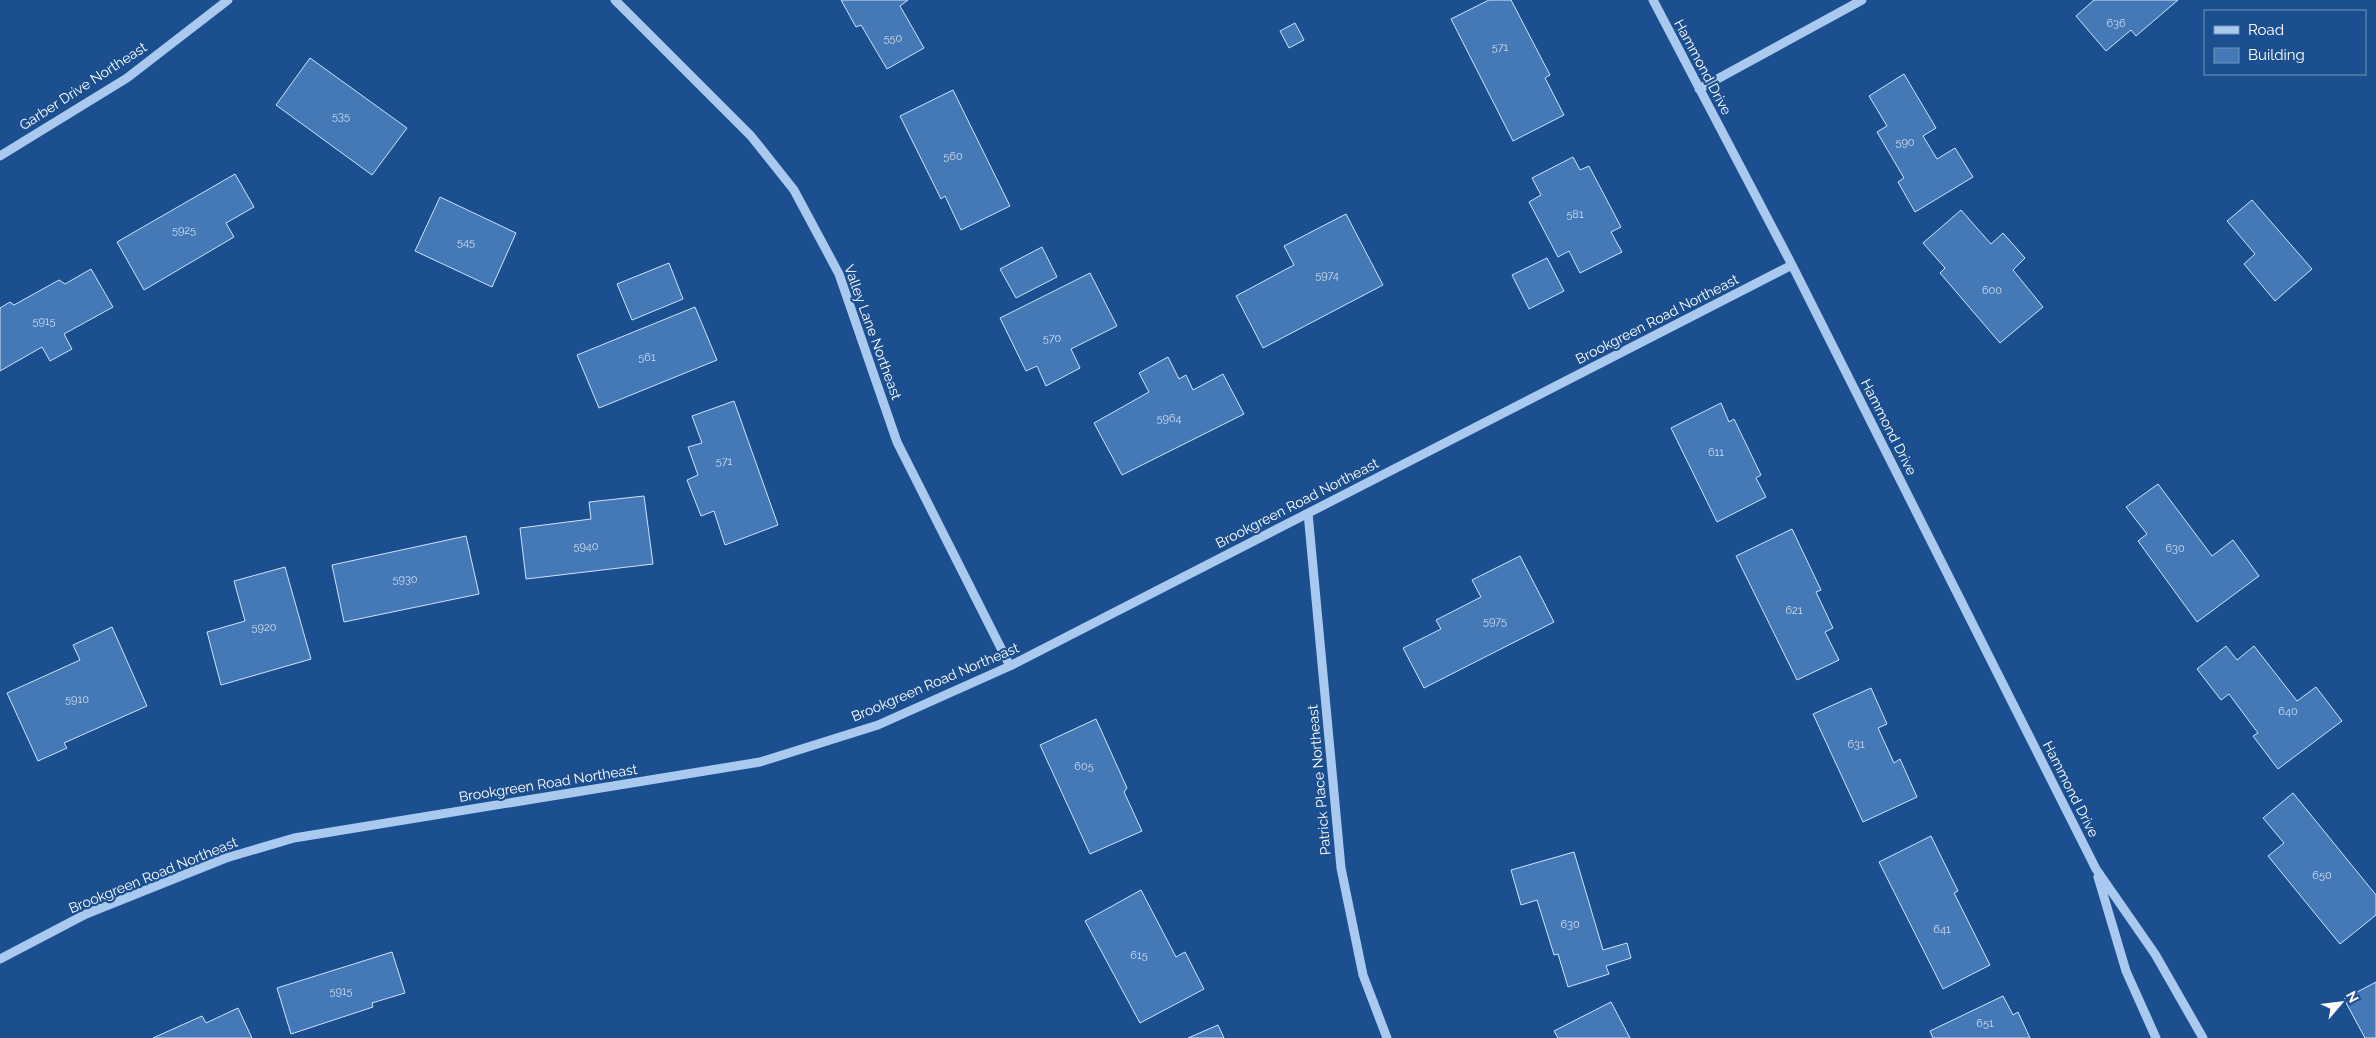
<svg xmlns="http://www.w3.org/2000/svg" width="2376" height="1038" viewBox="0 0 2376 1038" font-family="Raleway,sans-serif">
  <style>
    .building { fill: #4478b7; stroke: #cfe3fa }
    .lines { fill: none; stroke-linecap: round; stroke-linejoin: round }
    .minor { stroke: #a9c9ee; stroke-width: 9 }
    .labels { text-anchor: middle; stroke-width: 4.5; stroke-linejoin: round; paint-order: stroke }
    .number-label { font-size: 11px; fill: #d0dded }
    .street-label { font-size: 14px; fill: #fff; stroke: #1b4f8f }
  </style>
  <rect width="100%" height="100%" fill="#1b4f8f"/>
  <path class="building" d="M841 0H908L900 6 924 48 887 69 861 25 856 27Z
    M1489 0H1511L1550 75 1545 78 1564 115 1513 141 1451 19Z
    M2094 0H2178L2136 36 2131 30 2106 51 2076 16Z
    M1295 23 1304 40 1289 48 1280 31Z
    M310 58 407 128 372 175 276 105Z
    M1904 74 1936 128 1923 136 1937 159 1955 148 1973 177 1915 212 1898 182 1904 178 1877 132 1887 126 1869 96Z
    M953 90 1010 206 961 230 945 196 941 199 900 116Z
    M1573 157 1580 170 1589 166 1621 227 1611 232 1622 252 1580 273 1569 251 1558 257 1529 202 1541 195 1532 178Z
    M235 174 254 207 226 223 234 237 144 290 117 242Z
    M440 197 516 233 492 287 415 251Z
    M2252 200 2312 269 2275 301 2244 264 2255 254 2227 221Z
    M1961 210 1991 244 2003 233 2025 258 2013 270 2043 307 2000 343 1940 273 1945 268 1923 243Z
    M1346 214 1383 285 1263 348 1236 296 1294 265 1284 246Z
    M1042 247 1057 277 1016 298 1000 269Z
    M1547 258 1564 291 1529 309 1512 275Z
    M669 263 683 299 632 320 617 284Z
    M91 269 113 307 64 334 72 349 50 361 42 347 0 371V308L10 302 14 305 59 280 65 284Z
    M1090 273 1117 326 1071 349 1080 368 1046 386 1037 366 1026 371 1000 318Z
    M695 307 717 360 599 408 577 355Z
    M1168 357 1179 379 1186 375 1193 390 1223 374 1244 414 1122 475 1094 423 1149 392 1139 373Z
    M734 401 778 525 725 545 714 511 701 516 687 480 698 475 688 447 702 443 692 416Z
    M1721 403 1729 422 1734 419 1761 475 1756 478 1766 497 1717 522 1671 428Z
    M2158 484 2212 556 2233 540 2259 576 2197 622 2138 541 2147 534 2126 507Z
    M644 496 653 564 526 579 520 528 591 519 589 502Z
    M1792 529 1821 590 1816 592 1833 628 1825 632 1839 660 1797 680 1736 556Z
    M466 536 479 594 344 622 332 565Z
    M1520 556 1554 622 1424 688 1403 648 1441 629 1436 620 1481 597 1472 580Z
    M285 567 311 659 221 685 207 632 245 621 234 581Z
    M112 627 147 706 64 743 67 748 38 761 7 693 80 660 73 645Z
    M2226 646 2237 660 2254 646 2297 701 2316 687 2342 721 2278 769 2253 736 2258 733 2229 694 2221 700 2197 669Z
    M1871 688 1887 724 1878 728 1894 763 1900 759 1917 797 1863 822 1813 714Z
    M1096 719 1127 788 1124 792 1142 831 1090 854 1040 745Z
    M2293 793 2376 895V915L2340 944 2268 856 2284 843 2263 818Z
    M1931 836 1958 891 1954 893 1990 965 1943 989 1879 862Z
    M1574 852 1603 950 1627 943 1631 958 1606 966 1609 974 1568 987 1558 954 1554 955 1537 900 1521 905 1511 870Z
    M1141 890 1176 957 1185 952 1204 989 1140 1023 1085 921Z
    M392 952 405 993 372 1003 373 1007 291 1034 277 988Z
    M2376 982V1038H2365L2344 999Z
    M2003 996 2013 1015 2018 1012 2030 1038H1933L1930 1031Z
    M1611 1002 1630 1038H1558L1554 1031Z
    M238 1008 252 1038H153L202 1016 206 1023Z
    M1218 1025 1224 1038H1188Z"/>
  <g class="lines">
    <path class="minor" d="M615 0 751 136 794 190 839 274 897 442 1010 666
      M1653 0 1792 265 2096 869 2155 954 2203 1038
      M1699 89 1862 0
      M0 156 127 78 228 0
      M1308 513 1341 868 1363 975 1387 1038
      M2098 877 2126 971 2156 1038
      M0 959 86 914 226 858 294 838 760 762 878 725 1010 666 1792 265"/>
  </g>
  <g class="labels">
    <g class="number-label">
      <text x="2116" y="27">636</text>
      <text x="893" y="42">550</text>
      <text x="1500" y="51">571</text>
      <text x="341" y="120">535</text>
      <text x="1905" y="146">590</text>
      <text x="953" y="160">560</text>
      <text x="1575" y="218">581</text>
      <text x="184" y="234">5925</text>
      <text x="466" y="246">545</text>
      <text x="1327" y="279">5974</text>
      <text x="1992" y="294">600</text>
      <text x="44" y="325">5915</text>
      <text x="1052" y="342">570</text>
      <text x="647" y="361">561</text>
      <text x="1169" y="422">5964</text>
      <text x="1716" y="456">611</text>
      <text x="724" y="465">571</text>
      <text x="586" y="550">5940</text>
      <text x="2175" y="552">630</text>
      <text x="405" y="583">5930</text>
      <text x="1794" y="614">621</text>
      <text x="1495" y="625">5975</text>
      <text x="264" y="631">5920</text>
      <text x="77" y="703">5910</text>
      <text x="2288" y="715">640</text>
      <text x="1856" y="748">631</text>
      <text x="1084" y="770">605</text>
      <text x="2322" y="879">650</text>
      <text x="1570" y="928">630</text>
      <text x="1942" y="933">641</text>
      <text x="1139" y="959">615</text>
      <text x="341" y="995">5915</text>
      <text x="1985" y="1027">651</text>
    </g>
    <g class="street-label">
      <text transform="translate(1703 67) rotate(62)" y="5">Hammond Drive</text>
      <text transform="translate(83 86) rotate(-33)" y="5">Garber Drive Northeast</text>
      <text transform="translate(1657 319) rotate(-27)" y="5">Brookgreen Road Northeast</text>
      <text transform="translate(873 332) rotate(70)" y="5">Valley Lane Northeast</text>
      <text transform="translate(1889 427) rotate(63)" y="5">Hammond Drive</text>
      <text transform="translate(1297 503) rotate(-27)" y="5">Brookgreen Road Northeast</text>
      <text transform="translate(935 682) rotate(-23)" y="5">Brookgreen Road Northeast</text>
      <text transform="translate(1319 780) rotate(-95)" y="5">Patrick Place Northeast</text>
      <text transform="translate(548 783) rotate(-9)" y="5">Brookgreen Road Northeast</text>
      <text transform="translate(2071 789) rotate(63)" y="5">Hammond Drive</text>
      <text transform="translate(153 875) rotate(-22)" y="5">Brookgreen Road Northeast</text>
    </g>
  </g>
  <rect x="2204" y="10" width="162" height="65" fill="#1b4f8f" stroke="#7695bc"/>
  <rect x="2214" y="26" width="25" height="8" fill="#a9c9ee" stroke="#7695bc"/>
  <text x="2248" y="35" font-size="15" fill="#ffffff">Road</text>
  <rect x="2214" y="48" width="25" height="15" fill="#4478b7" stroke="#7695bc"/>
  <text x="2248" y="60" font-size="15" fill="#ffffff">Building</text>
  <g transform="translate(2341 1003) rotate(62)" stroke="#1b4f8f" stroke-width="4" paint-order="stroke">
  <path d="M0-4L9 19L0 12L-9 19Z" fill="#ffffff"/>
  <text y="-8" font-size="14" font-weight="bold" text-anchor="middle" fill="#ffffff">N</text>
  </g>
</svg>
